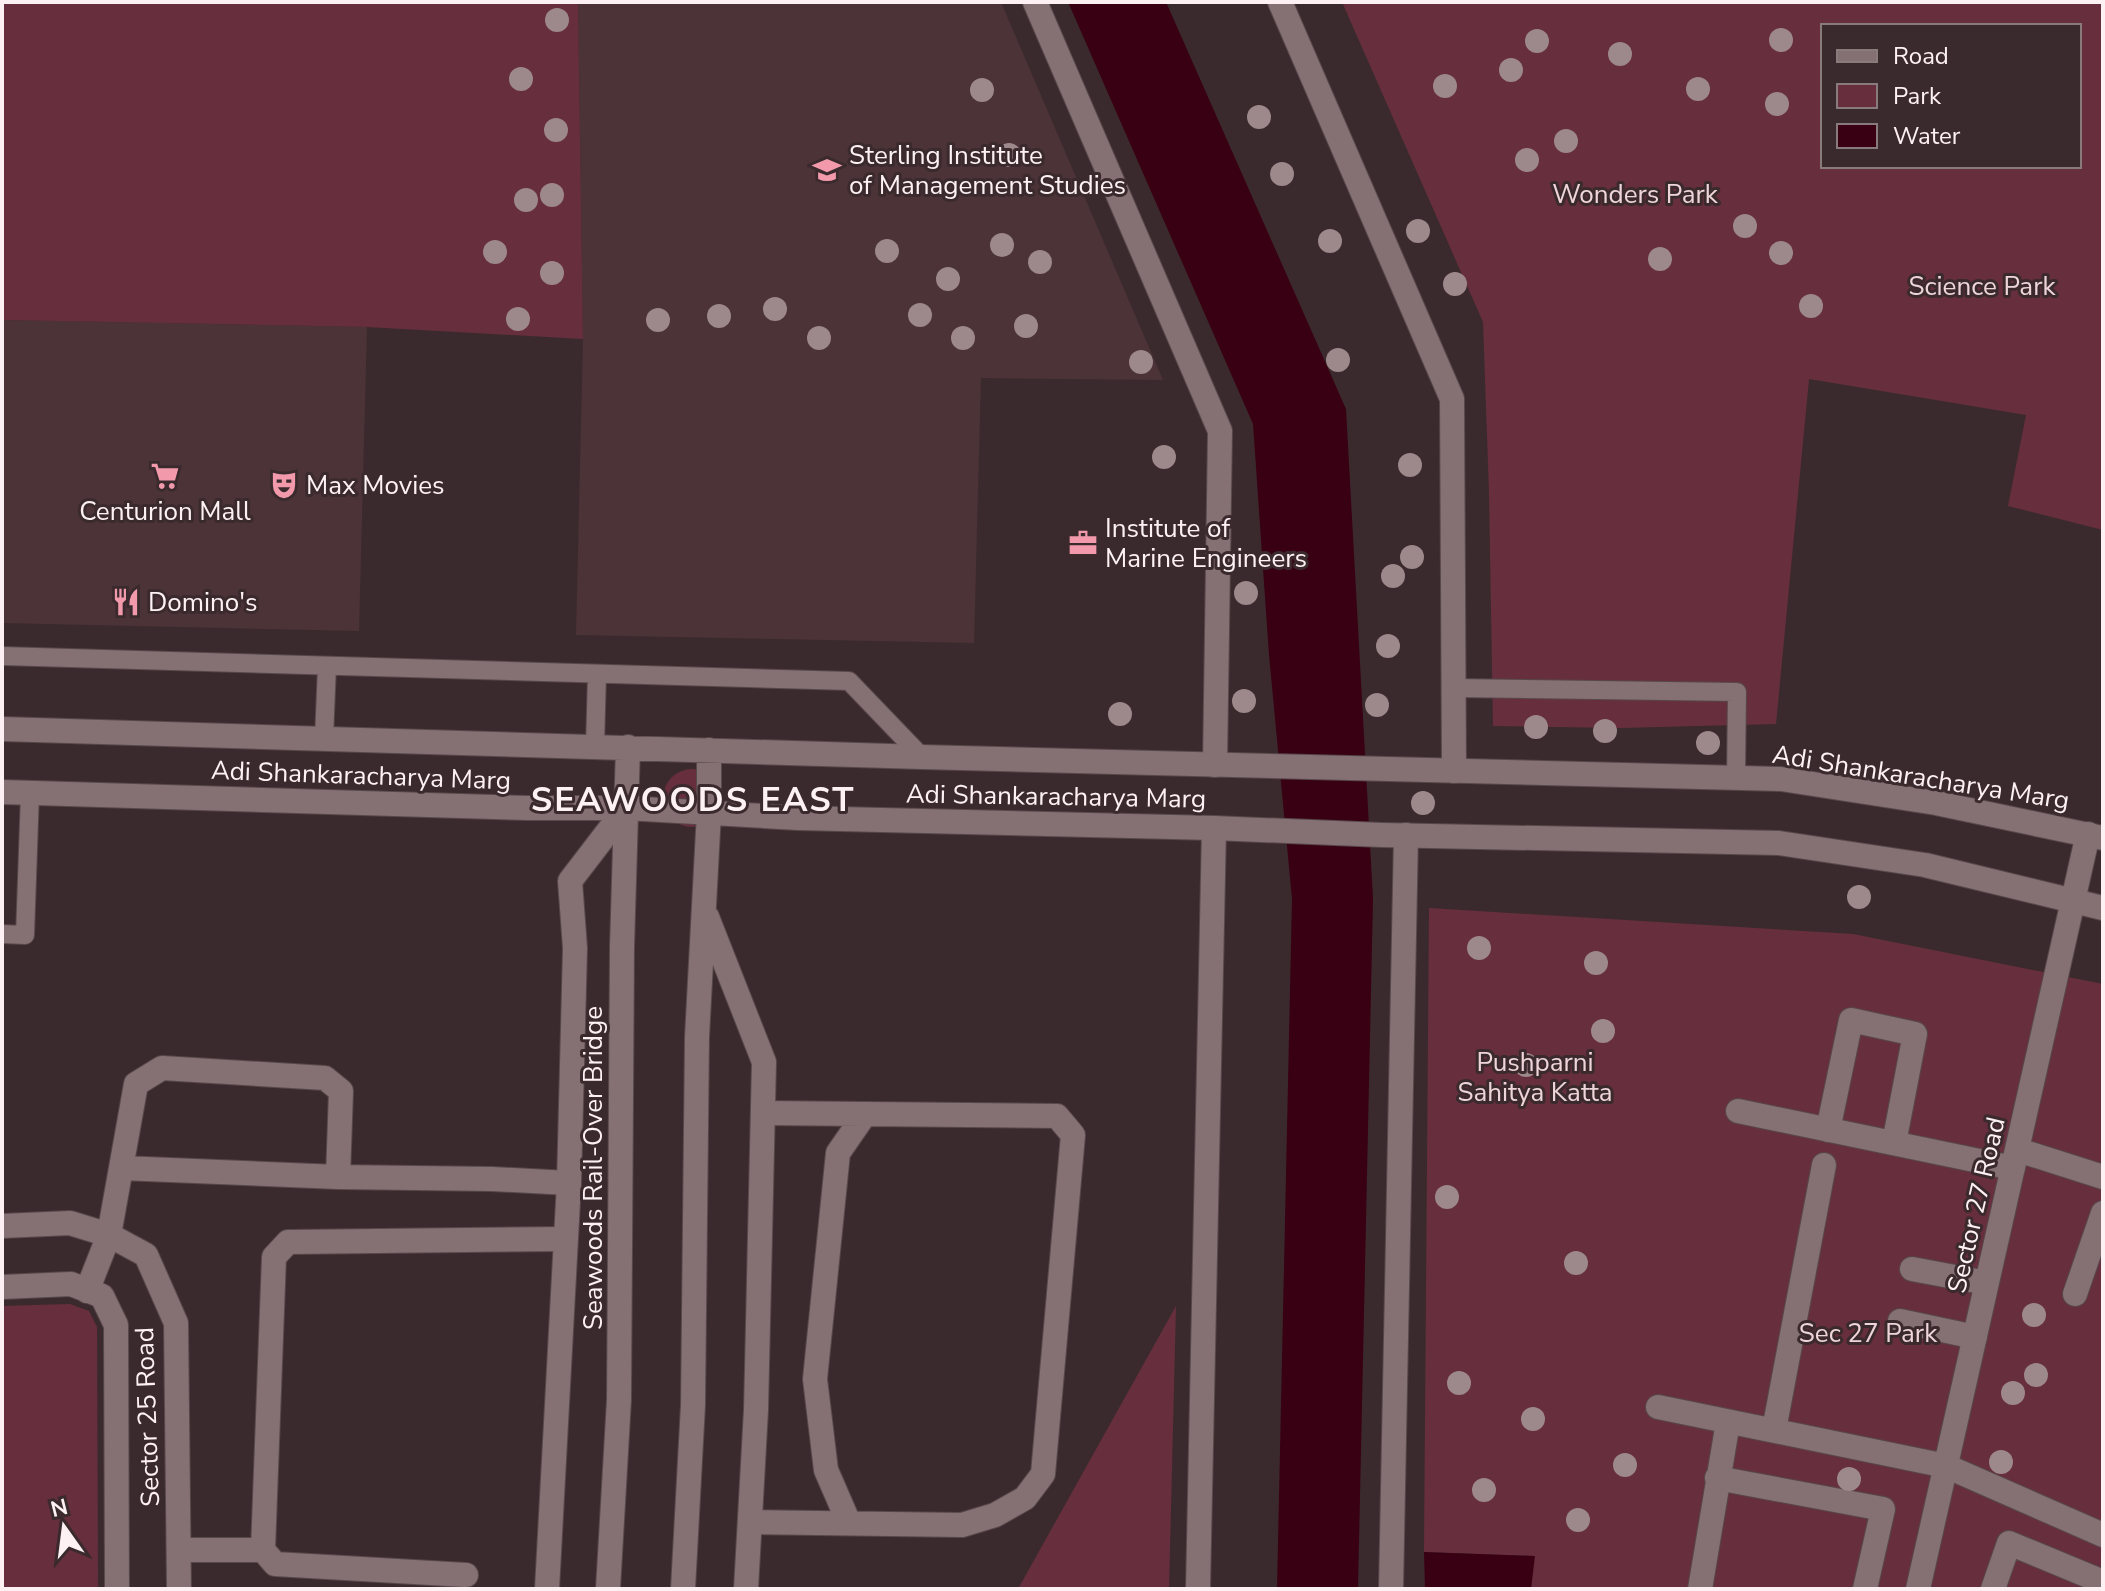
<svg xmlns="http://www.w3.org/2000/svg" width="2105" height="1591" viewBox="0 0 2105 1591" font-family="'Nunito Sans',sans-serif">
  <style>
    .built { fill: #4b3338 }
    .green { fill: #672f3d; fill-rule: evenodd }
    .water { fill: #390013 }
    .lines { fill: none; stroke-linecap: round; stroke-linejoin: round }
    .lane-casing { stroke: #57484b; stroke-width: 20 }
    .street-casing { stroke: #57484b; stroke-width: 26 }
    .secondary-casing { stroke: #57484b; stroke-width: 26 }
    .lane { stroke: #857074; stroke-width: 18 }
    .street { stroke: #857074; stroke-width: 24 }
    .secondary { stroke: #857074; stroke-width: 24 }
    .tree { fill: #9d888c }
    .labels { text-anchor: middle; stroke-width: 6; stroke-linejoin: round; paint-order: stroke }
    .poi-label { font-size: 26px; fill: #fdf1f3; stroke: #3b2a2d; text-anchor: start }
    .park-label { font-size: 26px; fill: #eed5d9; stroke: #3b2a2d }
    .street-label { font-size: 26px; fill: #fdf1f3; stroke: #3b2a2d }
    .district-label { font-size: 34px; font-weight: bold; letter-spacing: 2px; fill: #fdf1f3; stroke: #3b2a2d }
  </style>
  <rect width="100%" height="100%" fill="#3b2a2d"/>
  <path class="built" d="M578 2H1001L1163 380 981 378 974 643 576 635 583 339Z
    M2 320 367 327 359 631 2 623Z"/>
  <path class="green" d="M2 2H578L583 339 367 327 2 320Z
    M1342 2H2103V530L2008 506 2026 415 1809 379 1776 724 1620 728 1493 726 1489 492 1483 322ZM1823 26H2079V166H1823Z
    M663 798a29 29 0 1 1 58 0a29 29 0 1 1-58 0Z
    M1429 908 1853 934 2103 984V1589H1531L1534 1556 1424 1552Z
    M70 1304 89 1311 97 1327 98 1589H2V1306Z
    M1176 1306 1169 1589H1018Z"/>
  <path class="water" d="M1068 2H1166L1346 409 1373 899 1358 1589H1277L1292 899 1269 655 1253 424Z
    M1424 1552 1535 1556 1531 1589H1425Z"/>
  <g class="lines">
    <defs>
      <path id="lane" d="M2 656 849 681 922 757
        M1454 688 1737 692 1736 778
        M324 738 327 666
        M595 746 597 674
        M2 934 25 935 30 793"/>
      <path id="street" d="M1035 2 1220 431 1215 765
        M1280 2 1452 399 1454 771
        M1738 1111 2013 1168
        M1828 1130 1851 1020 1915 1034 1894 1143
        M2018 1150 2103 1177
        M121 1168 338 1177 492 1179 569 1183
        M2 1226 70 1223 109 1235 146 1255 176 1323 179 1589
        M1912 1269 1987 1283
        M2 1287 71 1284 102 1296 116 1325 117 1589
        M87 1291 109 1235 136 1084 162 1068 325 1078 341 1091 338 1177
        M2075 1294 2103 1213
        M1900 1321 1975 1337
        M1658 1407 1946 1466 2103 1535
        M1774 1430 1824 1165
        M1717 1478 1883 1509 1865 1589
        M750 1522 962 1525 995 1515 1025 1498 1043 1474 1073 1135 1057 1116 763 1113
        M849 1523 826 1470 815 1379 838 1153 865 1114
        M179 1550H263L275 1564 466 1575
        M263 1550 274 1257 288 1242 565 1239
        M1198 1589 1214 828
        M1391 1589 1406 835
        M1700 1589 1728 1422
        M1918 1589 2088 834
        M1993 1589 2009 1543 2103 1582"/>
      <path id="secondary" d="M2 729 922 757 1781 779 1936 803 2103 838
        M2 792 528 808H626L798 818 1214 828 1382 835 1779 843 1925 865 2103 908
        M707 917 764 1062 756 1410 746 1589
        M547 1589 569 1183 575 948 570 881 626 808
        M608 1589 619 1400 622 947 628 747
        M683 1589 693 1405 697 1037 709 812V750"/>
    </defs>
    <use href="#lane" class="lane-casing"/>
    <use href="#street" class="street-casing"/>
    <use href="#secondary" class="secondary-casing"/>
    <use href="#lane" class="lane"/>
    <use href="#street" class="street"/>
    <use href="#secondary" class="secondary"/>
  </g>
  <g class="tree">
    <circle cx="557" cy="20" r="12"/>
    <circle cx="1781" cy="40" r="12"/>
    <circle cx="1537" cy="41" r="12"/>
    <circle cx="1620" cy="54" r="12"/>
    <circle cx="1511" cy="70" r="12"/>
    <circle cx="521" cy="79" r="12"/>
    <circle cx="1445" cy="86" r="12"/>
    <circle cx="1698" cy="89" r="12"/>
    <circle cx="982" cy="90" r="12"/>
    <circle cx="1777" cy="104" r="12"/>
    <circle cx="1259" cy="117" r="12"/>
    <circle cx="556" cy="130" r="12"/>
    <circle cx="1566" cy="141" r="12"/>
    <circle cx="1009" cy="155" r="12"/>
    <circle cx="1527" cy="160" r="12"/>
    <circle cx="1282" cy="174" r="12"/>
    <circle cx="552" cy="195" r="12"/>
    <circle cx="526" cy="200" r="12"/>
    <circle cx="1745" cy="226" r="12"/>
    <circle cx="1418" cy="231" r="12"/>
    <circle cx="1330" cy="241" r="12"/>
    <circle cx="1002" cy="245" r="12"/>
    <circle cx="887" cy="251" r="12"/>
    <circle cx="495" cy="252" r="12"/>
    <circle cx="1781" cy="253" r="12"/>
    <circle cx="1660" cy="259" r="12"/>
    <circle cx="1040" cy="262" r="12"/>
    <circle cx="552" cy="273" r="12"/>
    <circle cx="948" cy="279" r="12"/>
    <circle cx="1455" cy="284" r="12"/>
    <circle cx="1811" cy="306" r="12"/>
    <circle cx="775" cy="309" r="12"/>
    <circle cx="920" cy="315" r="12"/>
    <circle cx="719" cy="316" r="12"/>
    <circle cx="518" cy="319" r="12"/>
    <circle cx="658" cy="320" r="12"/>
    <circle cx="1026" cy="326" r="12"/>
    <circle cx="819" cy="338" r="12"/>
    <circle cx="963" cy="338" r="12"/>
    <circle cx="1338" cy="360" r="12"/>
    <circle cx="1141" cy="362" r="12"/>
    <circle cx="1164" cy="457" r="12"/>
    <circle cx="1410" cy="465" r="12"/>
    <circle cx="1412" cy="557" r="12"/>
    <circle cx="1393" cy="576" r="12"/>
    <circle cx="1246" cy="593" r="12"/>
    <circle cx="1388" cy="646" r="12"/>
    <circle cx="1244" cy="701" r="12"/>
    <circle cx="1377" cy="705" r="12"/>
    <circle cx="1120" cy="714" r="12"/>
    <circle cx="1536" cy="727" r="12"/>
    <circle cx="1605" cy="731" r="12"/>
    <circle cx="1708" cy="743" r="12"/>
    <circle cx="1423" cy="803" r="12"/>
    <circle cx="1859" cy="897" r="12"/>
    <circle cx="1479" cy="948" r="12"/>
    <circle cx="1596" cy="963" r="12"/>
    <circle cx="1603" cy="1031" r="12"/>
    <circle cx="1526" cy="1065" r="12"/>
    <circle cx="1447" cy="1197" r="12"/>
    <circle cx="1576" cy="1263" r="12"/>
    <circle cx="2034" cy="1315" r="12"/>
    <circle cx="2036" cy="1375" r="12"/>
    <circle cx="1459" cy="1383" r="12"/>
    <circle cx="2013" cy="1393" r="12"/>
    <circle cx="1533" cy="1419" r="12"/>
    <circle cx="2001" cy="1462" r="12"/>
    <circle cx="1625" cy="1465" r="12"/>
    <circle cx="1849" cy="1479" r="12"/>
    <circle cx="1484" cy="1490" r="12"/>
    <circle cx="1578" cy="1520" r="12"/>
  </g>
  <defs>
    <symbol id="university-bare" viewBox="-9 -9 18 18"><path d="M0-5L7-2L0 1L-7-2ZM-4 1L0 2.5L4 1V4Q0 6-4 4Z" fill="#f29aac" stroke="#3b2a2d" stroke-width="2.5" paint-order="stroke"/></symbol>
    <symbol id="supermarket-bare" viewBox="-9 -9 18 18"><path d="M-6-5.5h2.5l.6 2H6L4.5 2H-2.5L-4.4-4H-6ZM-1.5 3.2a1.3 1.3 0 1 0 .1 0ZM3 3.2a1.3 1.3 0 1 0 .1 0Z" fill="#f29aac" stroke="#3b2a2d" stroke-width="2.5" paint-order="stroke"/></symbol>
    <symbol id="theatre-bare" viewBox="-9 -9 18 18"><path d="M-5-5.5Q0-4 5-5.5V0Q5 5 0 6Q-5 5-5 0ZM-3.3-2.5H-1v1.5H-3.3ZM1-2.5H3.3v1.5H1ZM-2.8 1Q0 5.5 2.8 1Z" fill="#f29aac" stroke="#3b2a2d" stroke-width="2.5" paint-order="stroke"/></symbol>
    <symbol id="office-bare" viewBox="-9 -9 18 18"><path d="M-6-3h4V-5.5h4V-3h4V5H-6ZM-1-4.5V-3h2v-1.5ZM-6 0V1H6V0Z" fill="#f29aac" stroke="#3b2a2d" stroke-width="2.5" paint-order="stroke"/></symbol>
    <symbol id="restaurant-bare" viewBox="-9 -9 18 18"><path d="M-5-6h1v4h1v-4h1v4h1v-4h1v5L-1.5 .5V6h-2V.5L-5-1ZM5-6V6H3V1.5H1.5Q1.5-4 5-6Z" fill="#f29aac" stroke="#3b2a2d" stroke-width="2.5" paint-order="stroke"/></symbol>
  </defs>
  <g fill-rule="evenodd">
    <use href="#university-bare" x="807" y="150" width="40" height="40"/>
    <use href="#supermarket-bare" x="145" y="456" width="40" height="40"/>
    <use href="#theatre-bare" x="264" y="465" width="40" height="40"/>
    <use href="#office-bare" x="1063" y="523" width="40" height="40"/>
    <use href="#restaurant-bare" x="106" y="582" width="40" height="40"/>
  </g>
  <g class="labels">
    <g class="poi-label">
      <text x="849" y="164">Sterling Institute<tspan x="849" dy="30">of Management Studies</tspan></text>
      <text x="306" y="494">Max Movies</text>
      <text x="165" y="520" text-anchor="middle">Centurion Mall</text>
      <text x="1105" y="537">Institute of<tspan x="1105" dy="30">Marine Engineers</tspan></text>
      <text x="148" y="611">Domino's</text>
    </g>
    <g class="park-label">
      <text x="1635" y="203">Wonders Park</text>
      <text x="1982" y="295">Science Park</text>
      <text x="1535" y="1071">Pushparni<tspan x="1535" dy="30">Sahitya Katta</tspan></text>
      <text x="1868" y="1342">Sec 27 Park</text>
    </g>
    <g class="street-label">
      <text transform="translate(361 775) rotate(2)" y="9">Adi Shankaracharya Marg</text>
      <text transform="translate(1921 777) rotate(9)" y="9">Adi Shankaracharya Marg</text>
      <text transform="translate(1056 796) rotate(1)" y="9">Adi Shankaracharya Marg</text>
      <text transform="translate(593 1168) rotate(-90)" y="9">Seawoods Rail-Over Bridge</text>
      <text transform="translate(1976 1205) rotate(-77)" y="9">Sector 27 Road</text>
      <text transform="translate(147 1417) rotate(-92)" y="9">Sector 25 Road</text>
    </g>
    <g class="district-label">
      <text x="693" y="811">SEAWOODS EAST</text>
    </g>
  </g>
  <rect width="2105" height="1591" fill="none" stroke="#fdf1f3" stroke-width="8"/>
  <rect x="1821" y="24" width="260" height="144" fill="#3b2a2d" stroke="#897a7c" stroke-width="2"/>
  <rect x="1837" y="50" width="40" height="12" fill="#857074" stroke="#897a7c" stroke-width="2"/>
  <text x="1893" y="64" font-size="24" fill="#fdf1f3">Road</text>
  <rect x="1837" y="84" width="40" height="24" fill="#672f3d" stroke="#897a7c" stroke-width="2"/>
  <text x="1893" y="104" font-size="24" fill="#fdf1f3">Park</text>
  <rect x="1837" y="124" width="40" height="24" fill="#390013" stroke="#897a7c" stroke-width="2"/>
  <text x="1893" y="144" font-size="24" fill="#fdf1f3">Water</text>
  <g transform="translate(64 1527) rotate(346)" stroke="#3b2a2d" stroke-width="6" paint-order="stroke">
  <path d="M0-6L14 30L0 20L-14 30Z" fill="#fdf1f3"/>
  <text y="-12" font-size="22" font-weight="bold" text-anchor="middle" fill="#fdf1f3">N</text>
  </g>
</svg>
